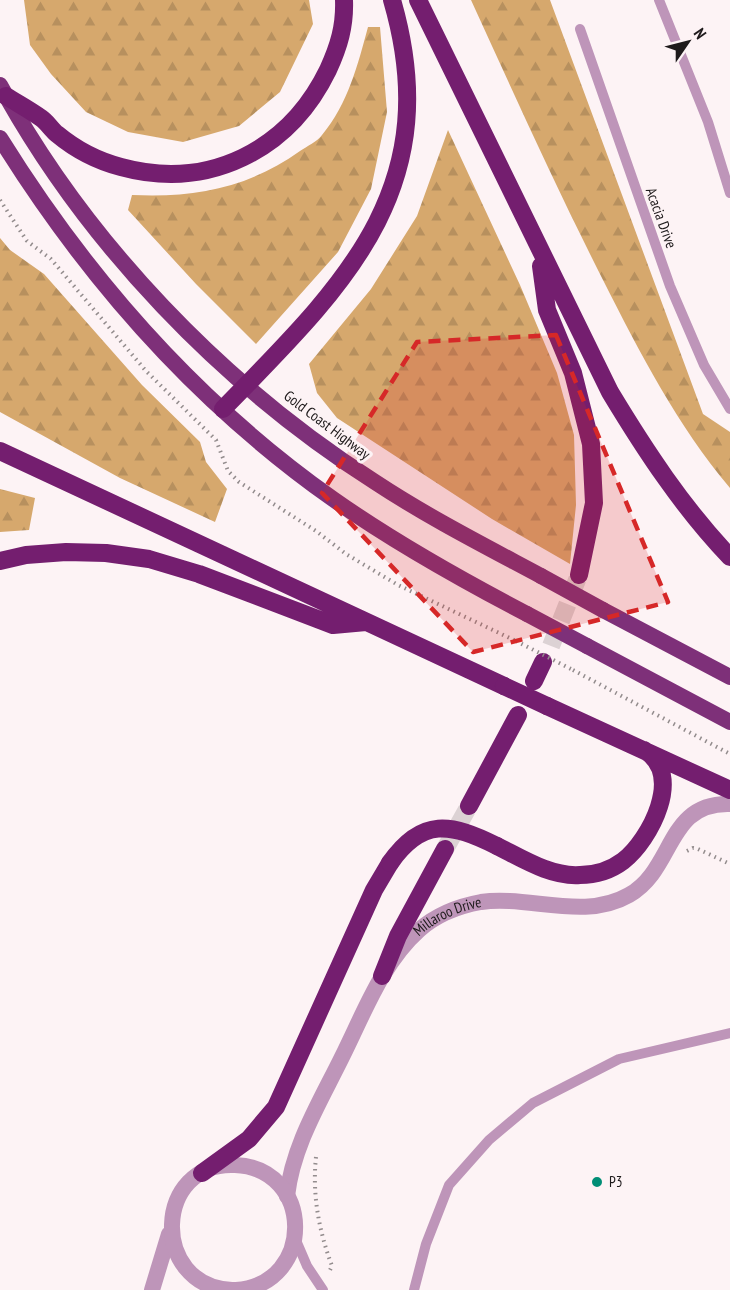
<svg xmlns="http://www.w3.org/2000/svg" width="730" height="1290" viewBox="0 0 730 1290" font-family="'PT Sans Narrow',sans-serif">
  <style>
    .forest { fill: url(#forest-firs) }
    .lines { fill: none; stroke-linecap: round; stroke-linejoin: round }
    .motorway-tunnel { stroke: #dcd2d4; stroke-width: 18; stroke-dasharray: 18 9; stroke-linecap: butt }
    .path { stroke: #938c8d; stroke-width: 4; stroke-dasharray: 1.5 4.5; stroke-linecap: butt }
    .service { stroke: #be95b9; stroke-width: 10 }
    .tertiary { stroke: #be95b9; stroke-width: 16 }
    .trunk { stroke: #7e3079; stroke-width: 16 }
    .motorway { stroke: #741e6f; stroke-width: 18 }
    .path-bridge { stroke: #938c8d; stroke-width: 4; stroke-dasharray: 1.5 4.5; stroke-linecap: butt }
    .trunk-bridge { stroke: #7e3079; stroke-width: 16 }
    .motorway-bridge { stroke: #741e6f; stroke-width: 18 }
    .marked { fill: #d62828; fill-opacity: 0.2; stroke: #d62828; stroke-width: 4.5; stroke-dasharray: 12 8; stroke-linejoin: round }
    .poi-dot { fill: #018e76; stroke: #fdf3f5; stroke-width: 2 }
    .labels { text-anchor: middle; stroke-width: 6; stroke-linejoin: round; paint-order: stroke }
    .street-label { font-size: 15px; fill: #1e1a1b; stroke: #fdf3f5 }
    .poi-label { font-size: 15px; fill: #1e1a1b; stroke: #fdf3f5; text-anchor: start }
  </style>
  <defs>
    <pattern id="forest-firs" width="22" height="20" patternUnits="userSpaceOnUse" patternTransform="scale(1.5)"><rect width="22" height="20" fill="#d6a86d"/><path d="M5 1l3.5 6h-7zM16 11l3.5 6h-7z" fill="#b7905e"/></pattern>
  </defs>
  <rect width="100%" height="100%" fill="#fdf3f5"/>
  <path class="forest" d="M24 0H309L313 24 280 92 239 126 183 142 128 132 86 112 51 74 30 45Z
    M471 0H550L703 414 730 432V488C677 425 640 353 603 280 556 187 514 94 471 0Z
    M368 27H380L387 112 371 189 338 252 256 344 196 284 128 210 132 195C195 198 248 188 300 151 307 146 317 142 322 135 348 104 358 64 368 27Z
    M448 130 520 285 557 373 574 435 576 505 570 564 492 519 337 418 317 393 309 364 371 289 417 216Z
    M0 238 10 250 44 274 142 385 200 442 206 462 227 489 215 522 120 478 0 412Z
    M0 489 35 498 29 530 0 532Z"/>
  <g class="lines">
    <path class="motorway-tunnel" d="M551 646 579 575
      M445 849 469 806"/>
    <path class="path" d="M0 200 27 241 51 259 146 371 216 440 228 471 239 482 316 531 346 554 398 585 516 641
      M573 670 730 754
      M687 851 693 848 698 849 730 864
      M316 1157C312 1195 319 1231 332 1266L329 1272"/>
    <path class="service" d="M659 0 708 122 730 193
      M580 29 670 286 704 365 730 409
      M295 1238 307 1266 323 1290
      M414 1290 426 1244 449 1185 489 1140 533 1103 619 1059 730 1033"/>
    <g class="tertiary">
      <path id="s1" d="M287 1196C293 1145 320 1102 342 1057 364 1013 382 963 419 930 436 915 459 906 481 902 529 895 584 921 629 895 675 869 666 802 730 804"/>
      <path d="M152 1290 169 1234"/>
      <path d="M232 1290C149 1286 154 1161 235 1165 314 1168 316 1284 236 1290"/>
    </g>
    <path class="trunk" d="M0 85C87 244 223 385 375 482 428 517 485 546 541 576
      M0 138C87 278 197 403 333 499 394 542 460 579 527 614
      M603 610 730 677
      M587 646 730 722"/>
    <path class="motorway" d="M418 0 610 392C645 450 683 508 730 557
      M6 96C17 103 30 110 41 118 47 122 51 129 57 134 75 149 98 161 121 167 209 191 289 150 328 70 339 46 345 26 344 0
      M541 266 547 310 573 373 591 444 594 503 579 575
      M223 409C344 285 447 189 392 0
      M0 451 504 686
      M0 561 26 555 66 552 106 553 149 559 199 574 333 625 366 622
      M534 681 543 662
      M547 706 730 790
      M469 806 518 715
      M497 846C523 859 551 877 580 875 595 875 611 870 623 861 650 840 685 774 644 750
      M382 976 398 936 445 849
      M202 1173 249 1139 276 1107 374 890 390 863"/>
    <path class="path-bridge" d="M516 641 573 670"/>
    <path class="trunk-bridge" d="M541 576 603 610
      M527 614 587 646"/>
    <path class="motorway-bridge" d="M504 686 547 706
      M390 863C422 817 451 823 497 846"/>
  </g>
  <path class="marked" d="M556 335 668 602 473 652 322 493 417 342Z"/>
  <circle class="poi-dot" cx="597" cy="1182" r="6"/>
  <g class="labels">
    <g class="street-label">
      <text transform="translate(661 218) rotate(70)" y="5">Acacia Drive</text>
      <text transform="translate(327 425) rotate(37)" y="5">Gold Coast Highway</text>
      <text dy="5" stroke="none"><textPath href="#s1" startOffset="332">Millaroo Drive</textPath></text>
    </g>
    <g class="poi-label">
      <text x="609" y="1187">P3</text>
    </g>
  </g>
  <g transform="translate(688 42) rotate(55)" stroke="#fdf3f5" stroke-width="4.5" paint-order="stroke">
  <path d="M0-4.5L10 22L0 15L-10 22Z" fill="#1e1a1b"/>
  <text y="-9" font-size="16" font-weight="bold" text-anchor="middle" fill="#1e1a1b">N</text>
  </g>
</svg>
